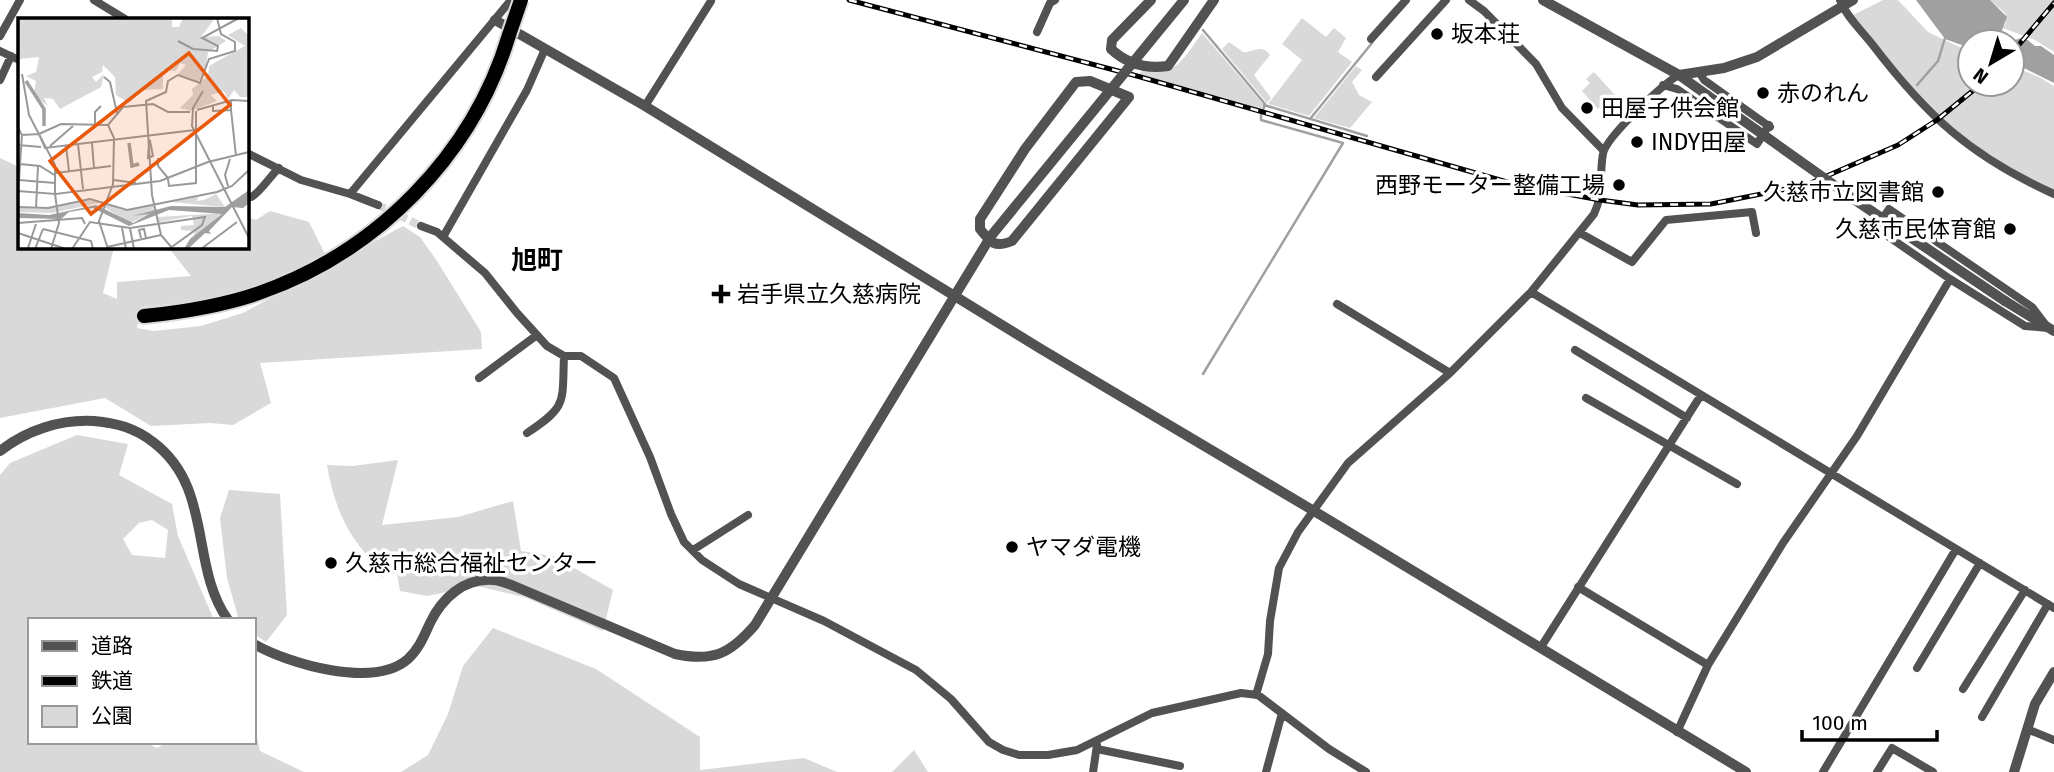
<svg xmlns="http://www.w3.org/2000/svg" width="2054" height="772" viewBox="0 0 2054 772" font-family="'Fira Sans','Noto Sans JP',sans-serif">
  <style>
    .green { fill: #d9d9d9; fill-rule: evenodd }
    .water { fill: #a0a0a0 }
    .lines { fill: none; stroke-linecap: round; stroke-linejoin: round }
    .stream { stroke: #a0a0a0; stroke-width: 2.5 }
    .minor-tunnel { stroke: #d9d9d9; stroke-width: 8; stroke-dasharray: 8 4; stroke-linecap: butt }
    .motorway-tunnel { stroke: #d9d9d9; stroke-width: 14; stroke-dasharray: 14 7; stroke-linecap: butt }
    .motorway-casing { stroke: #dbdbdb; stroke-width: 18 }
    .minor { stroke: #525252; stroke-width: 8 }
    .tertiary { stroke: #525252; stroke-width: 10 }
    .motorway { stroke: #000; stroke-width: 14 }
    .rail-casing { stroke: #000; stroke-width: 5 }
    .rail { stroke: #fff; stroke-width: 2.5; stroke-dasharray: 8; stroke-linecap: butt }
    .motorway-bridge-casing { stroke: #dbdbdb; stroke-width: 18; stroke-linecap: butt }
    .tertiary-bridge { stroke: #525252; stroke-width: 10 }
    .motorway-bridge { stroke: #000; stroke-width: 14 }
    .poi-dot { fill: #000; stroke: #fff; stroke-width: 2.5 }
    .labels { text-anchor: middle; stroke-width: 7; stroke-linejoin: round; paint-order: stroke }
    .poi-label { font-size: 23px; fill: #000; stroke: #fff; text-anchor: start }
    .quarter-label { font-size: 26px; font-weight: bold; fill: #000; stroke: #fff }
    .inset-river { fill: none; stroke: #a0a0a0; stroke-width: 3.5 }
    .inset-road { fill: none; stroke: #999; stroke-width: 2 }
    .view { fill: #e8590c; fill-opacity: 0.15; stroke: #e8590c; stroke-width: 3.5 }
    .inset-edge { fill: none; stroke: #000; stroke-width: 3.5 }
  </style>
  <rect width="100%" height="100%" fill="#fff"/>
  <path class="green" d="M1883 0H1898L1928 32 1970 52V84H2012V66L2039 77 2054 86V190C2040 183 2024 177 2010 169 1946 133 1898 71 1853 15Z
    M1990 0H2054V52L2035 40 2003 28 2006 22 2005 13Z
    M1302 18 1326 37 1334 28 1346 38 1338 52 1352 62 1309 116 1268 104 1302 60 1282 44Z
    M1202 33 1263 104 1261 110 1139 74 1143 70C1176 79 1185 56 1202 33Z
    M1229 42 1243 52C1254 53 1261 43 1270 55L1254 75 1271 98 1267 103 1222 49Z
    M1356 66 1362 70 1352 82 1359 95 1372 102 1350 128 1314 118Z
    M1594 72 1615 95 1598 109 1582 91 1590 83 1586 79Z
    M0 158 19 167V247H114L103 293 117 299V282L191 276 168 247H247V217L256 220 270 211 309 222 325 254 268 284 201 301 141 307 137 328 154 331 201 326 243 313 403 226 420 237 437 261 481 332 482 349 260 363 271 403 233 425 210 423 151 426 105 398 0 418Z
    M77 435 128 444 119 475 172 504 178 536 214 620H30V742H145L157 748 167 742H254V724L260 751 304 772H0V475L10 463ZM152 520 168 530 165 558 132 555 123 539 139 523Z
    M398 460 382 525 458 517 513 501 521 551 553 556 613 590 603 631 524 597 477 586 427 596 400 591 397 573 382 577C374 562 362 551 353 537 339 516 331 490 327 465L352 466Z
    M229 490 280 494 287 615 266 642 254 634V620H239L227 578 220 518Z
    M493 628 596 669 700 737V770L804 758 837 772H401L428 755 448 714 463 666Z
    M914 750 928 772H892Z"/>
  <path class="water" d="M1916 0H1990L2007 17 2001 33 2002 39 2012 41 2024 37 2035 46H2041L2054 55V83L2012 62V42H1970V48L1945 39Z"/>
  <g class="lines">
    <path class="stream" d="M1203 30 1265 104 1263 110
      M1917 85 1938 61 1945 38
      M1264 105 1367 136
      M1310 119 1372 43
      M1203 374 1343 143 1261 120V115"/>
    <path class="minor-tunnel" d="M378 205 421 226"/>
    <path class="motorway-tunnel" d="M0 308 111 317 144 316"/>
    <defs>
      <path id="motorway" d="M144 316C183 312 221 306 259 293 377 252 473 155 509 35"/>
    </defs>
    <use href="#motorway" class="motorway-casing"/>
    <path class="minor" d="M94 0 125 19
      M1469 0 1484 11 1536 64 1562 108 1603 150
      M1840 0C1846 16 1861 30 1872 44 1927 116 1970 156 2054 194
      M1037 32 1050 3 1055 0
      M0 36 20 0
      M1371 39 1406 0
      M0 51 19 60
      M1699 72 1704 80 1770 127
      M1376 77 1446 0
      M0 80 11 56
      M1663 85 1677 89 1757 144 1769 125
      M645 106 711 1
      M247 153 301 180 350 194 378 205
      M350 194 511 0
      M251 197C259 194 271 175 279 168
      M1889 209 2032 307 2048 328 2025 326 1950 279 1876 228Z
      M421 226 437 232 485 273 517 313 547 346 564 356H581L614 378 650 457 671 514 684 542 702 560 739 584 824 621 916 670 951 699 989 742 1003 750 1019 755H1048L1077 750 1152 713 1241 693 1258 695 1329 749 1366 772
      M1580 233 1632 262 1666 220 1752 212 1756 233
      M443 237 527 90 545 49
      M1531 292 2054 608
      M1337 304 1450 373
      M1575 350 1687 418
      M479 378 537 335
      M1586 398 1737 484
      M527 433C568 406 562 403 564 356
      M693 550 748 515
      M1578 587 1708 665
      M1541 647 1701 395
      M1917 668 1980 563
      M1963 689 2025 590
      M1256 695 1268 654 1270 621 1279 568 1298 532 1348 463 1450 373 1531 292 1594 214C1604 193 1599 175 1603 154 1605 138 1664 83 1679 75
      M1982 717 2048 604
      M2027 729 2054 740
      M1677 732 1708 665 1783 543 1857 436 1950 279
      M1097 749 1180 766
      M1093 772 1097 745
      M1266 772 1282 713
      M1823 772 1956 549
      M1877 772 1892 748 1933 772"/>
    <path class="tertiary" d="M1151 0 1112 40 1111 49C1127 64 1147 69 1168 66L1214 0
      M1543 0 1679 75 1707 95
      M495 20 645 106 1041 349 1314 511 1746 772
      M1679 75 1724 68 1757 57 1853 0
      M1090 81 1129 97 1012 241C995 248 991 243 980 229V219L1025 149 1076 82Z
      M2005 301 2054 331
      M0 451C27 430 61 419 94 421 117 423 135 428 153 442 214 488 189 565 228 620
      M254 644C289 664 374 689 408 659 419 649 424 636 430 623 442 598 464 578 493 580 500 580 508 584 514 586L675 654C713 662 730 654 755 625L991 236
      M2014 772 2035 704 2054 672"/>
    <use href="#motorway" class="motorway"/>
    <defs>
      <path id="rail" d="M849 0 1137 76 1514 184 1600 200 1638 205 1711 204 1806 185 1898 145 1937 120 1981 84
        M2012 53 2054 3"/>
    </defs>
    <use href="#rail" class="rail-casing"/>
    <use href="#rail" class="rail"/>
    <defs>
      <path id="motorway-bridge" d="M509 35 521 0"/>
    </defs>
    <use href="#motorway-bridge" class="motorway-bridge-casing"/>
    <path class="tertiary-bridge" d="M1707 95 1858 202 2005 301
      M991 236 1184 0"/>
    <use href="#motorway-bridge" class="motorway-bridge"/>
  </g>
  <g class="poi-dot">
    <circle cx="1437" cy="34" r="7"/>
    <circle cx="1763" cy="93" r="7"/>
    <circle cx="1587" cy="108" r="7"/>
    <circle cx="1637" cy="142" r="7"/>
    <circle cx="1619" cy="185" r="7"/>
    <circle cx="1938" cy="192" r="7"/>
    <circle cx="2010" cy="229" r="7"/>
    <path d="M717.5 283.5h7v7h7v7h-7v7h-7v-7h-7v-7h7z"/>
    <circle cx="1012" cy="547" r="7"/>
    <circle cx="331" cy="563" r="7"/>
  </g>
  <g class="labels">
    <g class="poi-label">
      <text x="1451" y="42">坂本荘</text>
      <text x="1777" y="101">赤のれん</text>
      <text x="1601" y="116">田屋子供会館</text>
      <text x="1651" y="150">INDY田屋</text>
      <text x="1605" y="193" text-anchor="end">西野モーター整備工場</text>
      <text x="1924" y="200" text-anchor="end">久慈市立図書館</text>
      <text x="1996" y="237" text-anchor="end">久慈市民体育館</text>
      <text x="737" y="302">岩手県立久慈病院</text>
      <text x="1026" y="555">ヤマダ電機</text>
      <text x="345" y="571">久慈市総合福祉センター</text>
    </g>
    <g class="quarter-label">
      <text x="537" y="269">旭町</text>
    </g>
  </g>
  <g transform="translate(18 18)">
    <rect width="231" height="231" fill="#fff"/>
    <path d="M0 0H154V9H161L165 0H197L183 19 201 18 208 23 190 34 187 56 180 64 160 56 168 47 162 45 158 53 145 52V71L124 72 111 85 98 77 97 59 85 47 84 54 74 59 78 64 86 56 83 69 42 91 35 81 26 80 30 88 22 82 16 75 18 63 8 58 18 54 21 39 2 41 0 52ZM223 10 231 18V79H222L216 72 210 81 206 73 193 77 199 83 173 93 162 90 175 77 174 71 190 58 191 48 227 28 210 17ZM198 176 207 189 153 184 180 179 179 183 186 182ZM67 182 86 184 34 195 0 194V189L21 191ZM87 185 104 192 135 187 136 193 113 198 131 196 112 205 86 189ZM205 195 175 219 177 213 163 212V208L176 207 174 198 141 204 140 199Z" fill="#d9d9d9"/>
    <path d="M231 172V185L225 190 214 189 191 213 193 216 187 215 170 231H166L172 221 204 196 151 192 111 208 75 190 51 194 43 201 0 200V195L31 197 78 187 115 205 131 196 114 198 153 188 207 189Z" fill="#a0a0a0"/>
    <path class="inset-river" d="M8 63 26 91V108M111 125 114 148 121 146"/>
    <path class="inset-road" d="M160 23 175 31 199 33 200 28 184 20 221 0M86 59 92 64 99 95M185 73 175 90 174 108 231 220M195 87V93L213 92V83M179 92 214 82 231 83M213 92 218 138M77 107V94L83 88M0 110 4 117 21 116 27 130 177 112M21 116 43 106 90 107 105 89 135 86 150 94H172M132 123 135 138 130 140 131 124ZM74 125 76 150M60 126 65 171M0 127 23 129M32 128 55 108M48 128 51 153M140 140V148L150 160M190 144 231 134M2 146 22 148 38 158M38 155 93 148M150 161 151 168 178 165V93M1 162 4 117M1 162 37 165M96 162 118 165M210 168 207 157 212 141M0 173 37 176V147L11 97 4 56M0 189 30 190 72 181 109 192 199 174 214 168 231 152M18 190 20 148M0 205 64 200 67 206M104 210 108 231M112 210 116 231M25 211 73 223 75 231M0 215 48 231M123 220 121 212 126 211 128 220M89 229 143 217M10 230 18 206M17 231 25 211M33 231 41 205 37 176 142 163 190 144M54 231 72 204 112 210 187 199 184 207 151 231M90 231 81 203 95 166 96 120 90 107M155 231 143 217 134 177 128 83 148 74 150 63 160 57 182 65 191 41 217 33V24L203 16 199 0M183 231 219 204"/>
    <path class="view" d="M171 35 212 87 73 196 32 143Z"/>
    <rect width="231" height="231" class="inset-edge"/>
  </g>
  <rect x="28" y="618" width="228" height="126" fill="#ffffff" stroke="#999999" stroke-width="2"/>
  <rect x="42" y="641" width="35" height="10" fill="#525252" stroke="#999999" stroke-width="2"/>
  <text x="91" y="653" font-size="21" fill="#000000">道路</text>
  <rect x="42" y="676" width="35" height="10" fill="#000000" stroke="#999999" stroke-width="2"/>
  <text x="91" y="688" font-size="21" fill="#000000">鉄道</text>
  <rect x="42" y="706" width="35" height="21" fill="#d9d9d9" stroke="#999999" stroke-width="2"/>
  <text x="91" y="723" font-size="21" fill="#000000">公園</text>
  <g transform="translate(1991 63) rotate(218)"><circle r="33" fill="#ffffff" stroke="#999999" stroke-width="2"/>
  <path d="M0-5L12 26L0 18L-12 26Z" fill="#000000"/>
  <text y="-10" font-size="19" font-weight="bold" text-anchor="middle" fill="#000000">N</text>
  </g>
  <path d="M1802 730v10h135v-10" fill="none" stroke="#000000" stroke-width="3.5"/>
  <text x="1812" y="730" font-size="21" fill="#000000" stroke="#ffffff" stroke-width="5" paint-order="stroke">100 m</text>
</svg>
